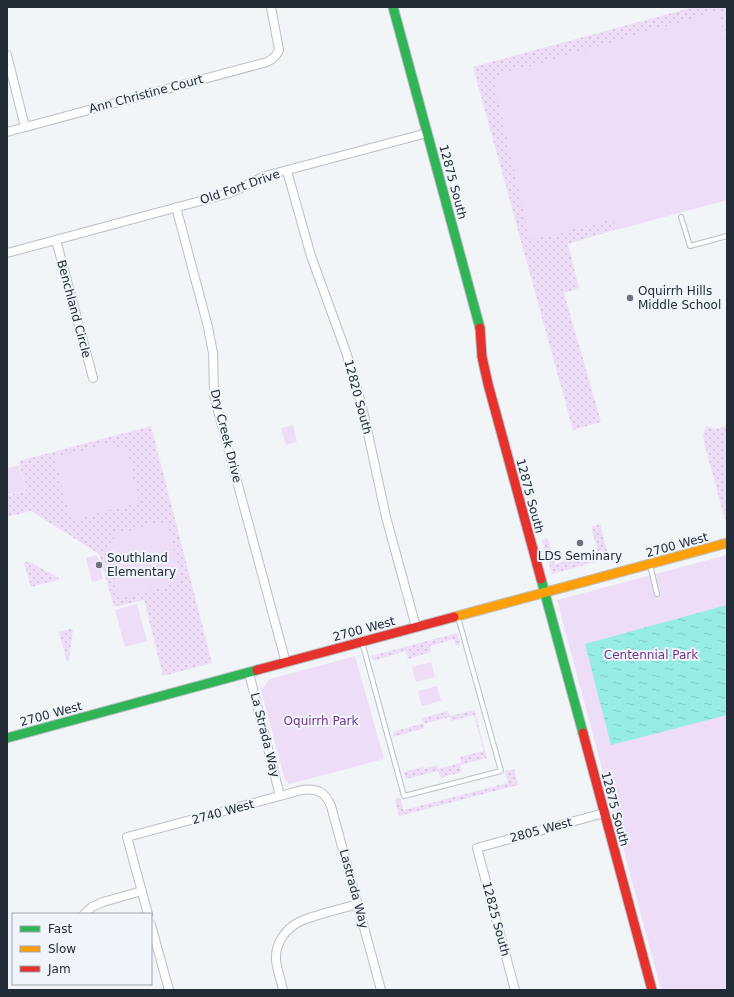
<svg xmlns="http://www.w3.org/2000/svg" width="734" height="997" viewBox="0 0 734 997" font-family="'DejaVu Sans',sans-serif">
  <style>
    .grass { fill: url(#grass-dots) }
    .green { fill: #edddf6 }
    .water { fill: url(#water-ripples) }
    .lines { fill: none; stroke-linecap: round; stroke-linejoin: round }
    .lane-casing { stroke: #b9c0c6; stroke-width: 6 }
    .street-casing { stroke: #b9c0c6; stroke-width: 10 }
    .fast-casing { stroke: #b9c0c6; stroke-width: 11 }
    .slow-casing { stroke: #b9c0c6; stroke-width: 11 }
    .jam-casing { stroke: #b9c0c6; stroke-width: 11 }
    .lane { stroke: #fdfefe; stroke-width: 4 }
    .street { stroke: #fdfefe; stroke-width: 8 }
    .fast { stroke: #30b455; stroke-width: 9 }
    .slow { stroke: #ff9f0a; stroke-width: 9 }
    .jam { stroke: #e5322d; stroke-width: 9 }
    .poi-dot { fill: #6b727b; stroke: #eff5fb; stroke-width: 1.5 }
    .labels { text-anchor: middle; stroke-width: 4; stroke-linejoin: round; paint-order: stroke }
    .street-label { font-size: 12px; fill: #222c37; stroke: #eff5fb }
    .poi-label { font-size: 12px; fill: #222c37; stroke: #eff5fb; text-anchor: start }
    .park-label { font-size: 12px; fill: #743689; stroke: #eff5fb }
  </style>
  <defs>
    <pattern id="grass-dots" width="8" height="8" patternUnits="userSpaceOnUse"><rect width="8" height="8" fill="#edddf6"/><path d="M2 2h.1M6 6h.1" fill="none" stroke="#cbbed4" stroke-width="1.8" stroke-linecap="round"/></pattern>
    <pattern id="water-ripples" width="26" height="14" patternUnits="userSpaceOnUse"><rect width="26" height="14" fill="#96ede5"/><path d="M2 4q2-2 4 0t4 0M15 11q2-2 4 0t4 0" fill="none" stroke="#81cbc5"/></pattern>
  </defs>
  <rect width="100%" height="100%" fill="#f2f5f8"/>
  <path class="grass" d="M694 7H727V196L568 244 579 288 564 293 601 422 573 430 473 67Z
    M727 422V522L725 519 704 443 703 435 706 427 707 426C716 430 722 430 727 422Z
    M151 426 212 663 163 676 144 600 114 607 99 554 31 511 7 517V496L26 490 19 461Z
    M600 524 609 558 552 574 542 540 548 538 555 564 598 552 591 527Z
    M28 561 59 578 58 580 31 587 24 563Z
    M70 629 73 630 69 661 67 662 59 632Z
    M457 633 460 645 456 646 454 639 430 646 431 652 408 659 406 651 373 661 371 656Z
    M474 710 487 758 460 765 462 772 441 778 438 771 406 779 404 772 423 767 424 769 437 765 438 769 461 763 460 757 484 751 474 715 451 721 450 717 423 724 424 728 394 737 393 732 424 723 422 718 448 711 450 716Z
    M514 769 518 785 399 816 395 799 400 798 404 810 508 783 505 771Z"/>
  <path class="green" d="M714 12 719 14 727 44V200L616 230 613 219 535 239 529 235 494 82 497 76Z
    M293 425 297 442 286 445 281 428Z
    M108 443 127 450 139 502 74 520 69 513 55 458Z
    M19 465 26 490 7 495V468Z
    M167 521 182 581 120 599 108 551 116 534Z
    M97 555 103 579 92 582 86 558Z
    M727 555V990H661L557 600Z
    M137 604 147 641 125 647 115 610Z
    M355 656 384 759 289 784 285 780 261 690 270 679Z
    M431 662 435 677 416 682 412 667Z
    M437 686 441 701 422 706 418 691Z"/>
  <path class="water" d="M727 605V715L611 745 585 644Z"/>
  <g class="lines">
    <defs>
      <path id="lane" d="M681 217 690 246 727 236
        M650 565 657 594
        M362 642 404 796 501 771 458 617"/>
      <path id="street" d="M7 55 25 127
        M7 132 267 62C273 59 277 56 279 50L271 7
        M287 171 311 256 346 352 355 381 364 415 386 517 416 627
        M176 207 208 327 213 353 214 394 217 407 286 663
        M56 240 93 378
        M7 253 230 193C242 188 253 181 265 176L427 133
        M249 673 280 796
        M84 914 92 907 103 902 142 891
        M148 914 127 837 302 790C318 788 325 792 331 806L381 990
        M151 925 169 990
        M283 990C281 980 277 970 276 960 275 944 285 929 299 922 307 918 316 916 325 913 336 910 347 907 358 904
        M515 990 477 848 604 813"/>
      <path id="fast" d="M393 7 480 328
        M541 579 583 733
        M7 738 257 670"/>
      <path id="slow" d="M454 617 727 543"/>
      <path id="jam" d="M480 328 482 357 488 384 541 579
        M257 670 454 617
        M583 733 652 990"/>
    </defs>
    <use href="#lane" class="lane-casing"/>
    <use href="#street" class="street-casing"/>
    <use href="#fast" class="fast-casing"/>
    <use href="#slow" class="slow-casing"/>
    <use href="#jam" class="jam-casing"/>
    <use href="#lane" class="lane"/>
    <use href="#street" class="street"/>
    <use href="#fast" class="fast"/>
    <use href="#slow" class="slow"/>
    <use href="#jam" class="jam"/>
  </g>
  <g class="poi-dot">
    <circle cx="630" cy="298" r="4"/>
    <circle cx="580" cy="543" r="4"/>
    <circle cx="99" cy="565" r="4"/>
  </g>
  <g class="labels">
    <g class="street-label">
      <text transform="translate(146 94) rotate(-15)" y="4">Ann Christine Court</text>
      <text transform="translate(453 182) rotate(75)" y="4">12875 South</text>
      <text transform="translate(240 187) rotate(-19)" y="4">Old Fort Drive</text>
      <text transform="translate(74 309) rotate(75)" y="4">Benchland Circle</text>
      <text transform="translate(358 397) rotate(75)" y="4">12820 South</text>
      <text transform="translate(226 436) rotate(76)" y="4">Dry Creek Drive</text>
      <text transform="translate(530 496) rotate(75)" y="4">12875 South</text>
      <text transform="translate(677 545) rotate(-15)" y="4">2700 West</text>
      <text transform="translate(364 629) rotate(-15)" y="4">2700 West</text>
      <text transform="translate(51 714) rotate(-15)" y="4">2700 West</text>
      <text transform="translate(265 735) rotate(76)" y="4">La Strada Way</text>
      <text transform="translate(615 809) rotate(75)" y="4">12875 South</text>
      <text transform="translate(223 812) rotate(-15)" y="4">2740 West</text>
      <text transform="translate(541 830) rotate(-15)" y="4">2805 West</text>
      <text transform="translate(354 889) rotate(75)" y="4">Lastrada Way</text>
      <text transform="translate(496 919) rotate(75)" y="4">12825 South</text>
    </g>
    <g class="poi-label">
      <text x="638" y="295">Oquirrh Hills<tspan x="638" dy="14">Middle School</tspan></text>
      <text x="580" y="560" text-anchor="middle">LDS Seminary</text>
      <text x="107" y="562">Southland<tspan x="107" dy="14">Elementary</tspan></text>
    </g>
    <g class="park-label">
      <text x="651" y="659">Centennial Park</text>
      <text x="321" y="725">Oquirrh Park</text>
    </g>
  </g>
  <rect width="734" height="997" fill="none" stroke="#222c37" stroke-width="16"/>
  <rect x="12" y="913" width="140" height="72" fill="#eff5fb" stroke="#9da5ad"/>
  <rect x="20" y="926" width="20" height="6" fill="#30b455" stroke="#9da5ad"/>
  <text x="48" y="933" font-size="12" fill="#222c37">Fast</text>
  <rect x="20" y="946" width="20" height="6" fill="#ff9f0a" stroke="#9da5ad"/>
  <text x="48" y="953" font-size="12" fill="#222c37">Slow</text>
  <rect x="20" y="966" width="20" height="6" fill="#e5322d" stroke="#9da5ad"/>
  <text x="48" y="973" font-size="12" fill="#222c37">Jam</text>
</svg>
